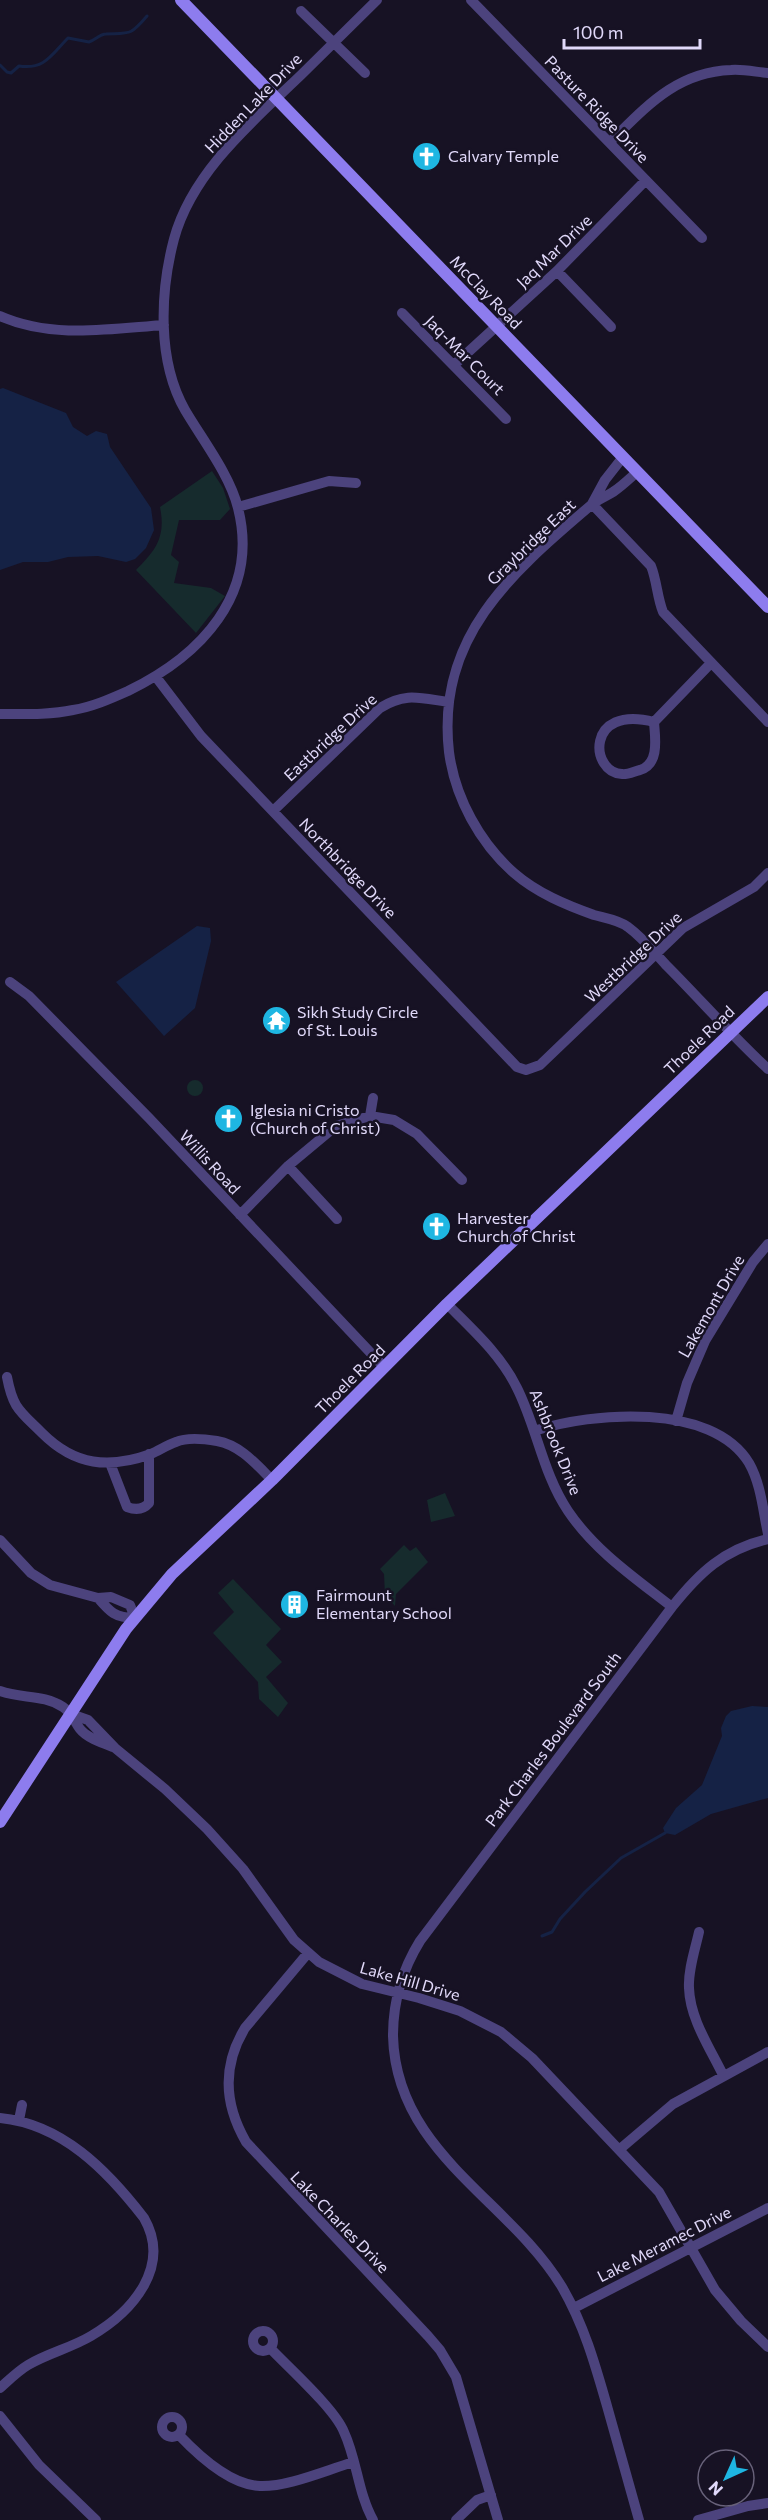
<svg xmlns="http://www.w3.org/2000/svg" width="768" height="2520" viewBox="0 0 768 2520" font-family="Commissioner,sans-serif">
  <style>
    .green { fill: #162b2d }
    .water { fill: #152245 }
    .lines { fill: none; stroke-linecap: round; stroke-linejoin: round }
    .stream { stroke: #152245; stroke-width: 3 }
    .minor { stroke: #4c437d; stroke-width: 10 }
    .secondary { stroke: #8d7cee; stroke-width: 12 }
    .labels { text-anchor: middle; stroke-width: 5; stroke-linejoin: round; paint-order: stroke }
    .street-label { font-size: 16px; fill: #e1d9fa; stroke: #171224 }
    .poi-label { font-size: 16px; fill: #e1d9fa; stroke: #171224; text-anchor: start }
  </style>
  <rect width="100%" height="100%" fill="#171224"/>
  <path class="green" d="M212 471 223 488 230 509 220 520H179L171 555 179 562 174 583 211 588 225 596 196 633 136 570C156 550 166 537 160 507Z
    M187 1088a8 8 0 1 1 16 0a8 8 0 1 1-16 0Z
    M445 1493 455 1516 431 1522 427 1500Z
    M404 1545 410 1551 416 1547 428 1562 396 1594 395 1606 385 1595 384 1574 380 1569Z
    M233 1579 281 1629 266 1645 282 1662 266 1677 288 1703 278 1717 259 1699 258 1682 213 1633 234 1612 218 1593Z"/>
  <path class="water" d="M3 388 66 413 73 427 87 436 96 431 107 434 110 447 151 508 154 530 146 548 135 559 126 562 98 556 68 557 48 562H23L0 570V389Z
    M197 926 210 928 211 941 195 1008 164 1036 116 982Z
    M752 1706 768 1707V1798L711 1814 675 1835 665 1833 663 1828 676 1808 702 1785 722 1736 721 1728 726 1716 731 1711Z"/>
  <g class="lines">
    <path class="stream" d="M0 65 7 72 11 73 19 66C45 70 52 54 68 38L89 42C95 40 100 34 106 34 130 33 130 36 147 16
      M542 1936 552 1932 560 1919 585 1892 621 1858 665 1833"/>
    <path class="minor" d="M471 0 702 238
      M301 11 365 73
      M610 142C646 107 676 72 731 70 743 69 756 72 768 73
      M557 271 611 327
      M402 313 506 419
      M0 316C52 339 109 329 164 325
      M454 365 557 271 645 181
      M637 472C629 479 622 486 613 492 605 497 597 500 590 506 510 574 436 638 449 752 455 798 480 843 514 873 537 893 566 905 594 915 605 918 619 920 628 927 643 938 654 952 666 965 700 999 732 1036 768 1069
      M592 504 651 566C657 581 657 597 663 612L768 722
      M592 504 605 480 623 457
      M238 507 329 481 356 483
      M156 677 201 736 517 1067 526 1070 540 1065 683 928 754 887 768 873
      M0 714C24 714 49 715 73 710 92 707 110 699 128 691 200 656 260 595 238 508 230 475 202 439 185 410 157 361 160 292 174 239 192 172 253 121 301 75 326 50 352 25 377 0
      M654 722C585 704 590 773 622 774 627 775 635 771 640 770 660 764 655 737 654 722L711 663
      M273 811 380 708C405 692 420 698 448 702
      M10 982 29 996 149 1118 384 1367
      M370 1116 373 1098
      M288 1166 337 1219
      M240 1215 288 1166 336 1126 370 1116 394 1120 417 1134 462 1180
      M447 1304C473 1330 501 1355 517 1388 537 1428 543 1474 568 1511 595 1551 635 1578 672 1607
      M7 1377C13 1409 20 1411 42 1433 75 1466 109 1469 151 1454 160 1450 167 1445 176 1442 187 1437 205 1439 217 1441 240 1445 256 1464 272 1480
      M676 1421 687 1383 705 1341 753 1262 768 1244
      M534 1431C592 1412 712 1402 749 1463 761 1484 763 1511 768 1534
      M110 1463 127 1507C135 1510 143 1510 149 1503V1454
      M0 1540 31 1573 50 1585 98 1598 111 1597 130 1605 135 1618C115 1618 110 1612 98 1598
      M0 1691C21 1699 43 1694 63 1707 72 1713 74 1721 80 1729 87 1738 102 1743 113 1747
      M71 1714 88 1720 115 1748 165 1789 207 1829 243 1869 294 1940 319 1962 362 1984 419 1998 460 2011 501 2032 532 2058 659 2192 715 2290 741 2321 768 2347
      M699 1932C695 1950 688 1970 689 1988 690 2019 710 2048 723 2075
      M308 1953 245 2028C222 2066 224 2104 246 2142L428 2336 440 2350 456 2377 498 2520
      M0 2118C62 2124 107 2170 144 2218 172 2267 132 2312 91 2336 71 2348 48 2353 28 2365 18 2371 9 2380 0 2388
      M19 2120 22 2105
      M620 2149 673 2104 768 2052
      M574 2308 768 2208
      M253 2341a10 10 0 1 1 20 0a10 10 0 1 1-20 0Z
      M270 2348C289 2368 335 2409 344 2432 357 2460 358 2493 373 2520
      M0 2416 39 2465 96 2520
      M162 2427a10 10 0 1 1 20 0a10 10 0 1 1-20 0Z
      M179 2435C198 2455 230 2485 260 2486 288 2487 326 2470 354 2462
      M456 2520 477 2500 491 2495
      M639 2520C628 2482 618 2444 607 2406 595 2364 584 2325 562 2287 509 2199 396 2153 393 2036 393 2001 402 1970 420 1941L672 1607C699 1573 724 1549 768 1539
      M698 2520 748 2506 768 2503"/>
    <path class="secondary" d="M181 0 768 607
      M0 1822 126 1629 172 1574 272 1480 447 1304 768 997"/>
  </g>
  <defs>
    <symbol id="church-disc" viewBox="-11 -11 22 22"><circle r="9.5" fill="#1eb6e2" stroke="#171224"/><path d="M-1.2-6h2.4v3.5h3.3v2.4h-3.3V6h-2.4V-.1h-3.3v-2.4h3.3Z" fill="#fff"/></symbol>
    <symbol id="temple-disc" viewBox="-11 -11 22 22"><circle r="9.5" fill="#1eb6e2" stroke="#171224"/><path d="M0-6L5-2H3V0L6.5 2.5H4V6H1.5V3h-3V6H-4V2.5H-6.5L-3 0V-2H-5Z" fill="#fff"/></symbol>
    <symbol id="building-disc" viewBox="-11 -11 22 22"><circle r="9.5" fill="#1eb6e2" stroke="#171224"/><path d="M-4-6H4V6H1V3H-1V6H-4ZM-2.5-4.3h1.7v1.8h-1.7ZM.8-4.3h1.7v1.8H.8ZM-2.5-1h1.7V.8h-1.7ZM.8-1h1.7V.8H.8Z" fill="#fff"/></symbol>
  </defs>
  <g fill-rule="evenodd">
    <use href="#church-disc" x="410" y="140" width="33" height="33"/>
    <use href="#temple-disc" x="260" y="1004" width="33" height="33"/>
    <use href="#church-disc" x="212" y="1102" width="33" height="33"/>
    <use href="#church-disc" x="420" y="1210" width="33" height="33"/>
    <use href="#building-disc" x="278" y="1588" width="33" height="33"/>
  </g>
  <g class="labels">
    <g class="street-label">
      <text transform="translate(253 103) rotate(-46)" y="6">Hidden Lake Drive</text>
      <text transform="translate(597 109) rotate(46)" y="6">Pasture Ridge Drive</text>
      <text transform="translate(554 251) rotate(-44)" y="6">Jaq Mar Drive</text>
      <text transform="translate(486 292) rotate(46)" y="6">McClay Road</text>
      <text transform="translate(465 355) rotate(45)" y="6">Jaq-Mar Court</text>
      <text transform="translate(531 542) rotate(-44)" y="6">Graybridge East</text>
      <text transform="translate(330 737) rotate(-43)" y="6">Eastbridge Drive</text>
      <text transform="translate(348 868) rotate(46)" y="6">Northbridge Drive</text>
      <text transform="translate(633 957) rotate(-43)" y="6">Westbridge Drive</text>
      <text transform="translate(699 1040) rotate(-44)" y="6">Thoele Road</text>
      <text transform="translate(210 1162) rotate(47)" y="6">Willis Road</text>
      <text transform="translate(711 1306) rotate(-60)" y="6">Lakemont Drive</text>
      <text transform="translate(350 1379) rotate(-45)" y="6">Thoele Road</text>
      <text transform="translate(556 1442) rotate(68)" y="6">Ashbrook Drive</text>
      <text transform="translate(553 1739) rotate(-53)" y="6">Park Charles Boulevard South</text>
      <text transform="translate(410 1981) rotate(16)" y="6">Lake Hill Drive</text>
      <text transform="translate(340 2222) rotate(46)" y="6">Lake Charles Drive</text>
      <text transform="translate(664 2244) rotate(-27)" y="6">Lake Meramec Drive</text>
    </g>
    <g class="poi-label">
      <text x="448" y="162">Calvary Temple</text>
      <text x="297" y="1018">Sikh Study Circle<tspan x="297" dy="18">of St. Louis</tspan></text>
      <text x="250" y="1116">Iglesia ni Cristo<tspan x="250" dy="18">(Church of Christ)</tspan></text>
      <text x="457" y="1224">Harvester<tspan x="457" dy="18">Church of Christ</tspan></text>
      <text x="316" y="1601">Fairmount<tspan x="316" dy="18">Elementary School</tspan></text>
    </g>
  </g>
  <g transform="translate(726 2478) rotate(225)"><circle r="28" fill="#171224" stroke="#68627a" stroke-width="1.5"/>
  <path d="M0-4.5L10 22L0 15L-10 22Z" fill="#1eb6e2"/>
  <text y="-9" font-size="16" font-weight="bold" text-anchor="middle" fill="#e1d9fa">N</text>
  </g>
  <path d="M564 39v9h136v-9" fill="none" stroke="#e1d9fa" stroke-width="3"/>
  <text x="573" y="39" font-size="18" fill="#e1d9fa" stroke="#171224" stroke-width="4.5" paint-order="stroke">100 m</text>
</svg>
